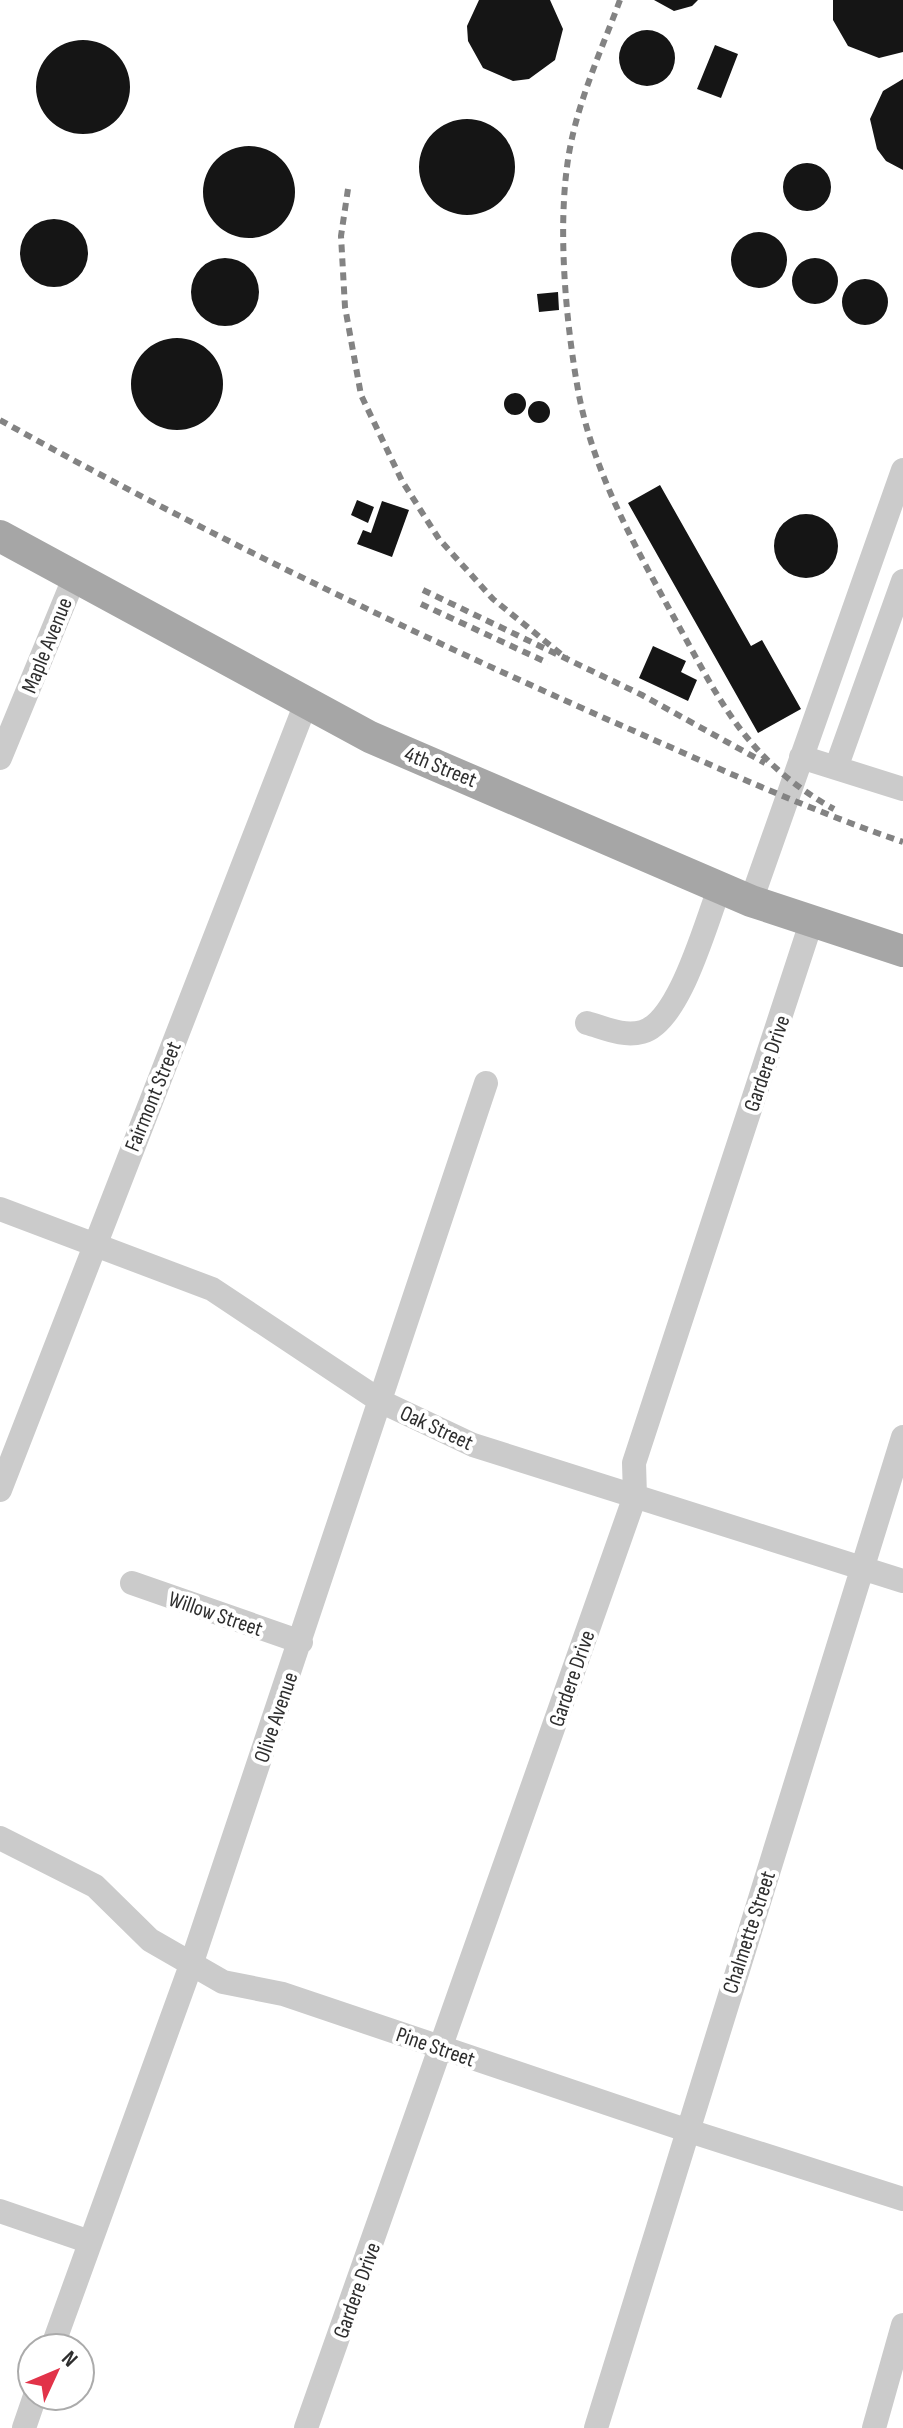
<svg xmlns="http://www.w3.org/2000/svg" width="903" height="2428" viewBox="0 0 903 2428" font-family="'Sofia Sans Condensed',sans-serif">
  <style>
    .building { fill: #151515 }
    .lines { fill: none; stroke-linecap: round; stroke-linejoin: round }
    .minor { stroke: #cbcbcb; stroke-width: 24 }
    .major { stroke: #a6a6a6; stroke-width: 32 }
    .rail { stroke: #838383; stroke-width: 6; stroke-dasharray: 8 6; stroke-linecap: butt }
    .labels { text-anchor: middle; stroke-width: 8; stroke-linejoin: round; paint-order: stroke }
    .street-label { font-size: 22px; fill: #2e2e2e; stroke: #fff }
  </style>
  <rect width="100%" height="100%" fill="#fff"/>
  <path class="building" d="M479 0H550L563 29 555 60 529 79 513 81 483 68 468 41 467 26Z
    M654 0H698L692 6 674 11Z
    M833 0H903V52L879 58 848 46 833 20Z
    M619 58a28 28 0 1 1 56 0a28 28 0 1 1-56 0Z
    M36 87a47 47 0 1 1 94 0a47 47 0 1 1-94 0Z
    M715 45 738 54 721 98 697 89Z
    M903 79V170L886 161 877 149 870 119 883 91Z
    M419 167a48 48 0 1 1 96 0a48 48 0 1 1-96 0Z
    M203 192a46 46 0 1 1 92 0a46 46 0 1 1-92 0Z
    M783 187a24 24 0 1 1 48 0a24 24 0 1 1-48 0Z
    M20 253a34 34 0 1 1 68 0a34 34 0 1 1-68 0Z
    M731 260a28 28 0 1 1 56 0a28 28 0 1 1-56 0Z
    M191 292a34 34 0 1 1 68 0a34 34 0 1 1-68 0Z
    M792 281a23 23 0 1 1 46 0a23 23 0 1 1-46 0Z
    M842 302a23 23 0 1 1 46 0a23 23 0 1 1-46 0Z
    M558 292 559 310 539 312 537 294Z
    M131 384a46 46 0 1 1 92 0a46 46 0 1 1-92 0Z
    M504 404a11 11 0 1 1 22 0a11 11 0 1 1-22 0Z
    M528 412a11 11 0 1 1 22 0a11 11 0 1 1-22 0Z
    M660 485 751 646 762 640 801 709 758 733 628 503Z
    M357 500 374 507 368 523 351 515Z
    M382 501 409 510 392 557 357 544 363 530 371 533Z
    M774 546a32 32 0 1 1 64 0a32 32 0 1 1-64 0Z
    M653 646 686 661 681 672 697 680 688 701 639 678Z"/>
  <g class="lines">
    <path class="minor" d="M801 757 903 789
      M0 758 75 576
      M836 768 903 581
      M751 901 903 470
      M587 1023C605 1028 623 1037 642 1032 680 1022 706 921 720 887
      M0 1209 212 1289 382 1402 473 1445 903 1581
      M0 1490 306 703
      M132 1583 301 1642
      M0 1838 95 1886 150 1940 223 1982 283 1994 686 2130 903 2199
      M0 2211 90 2242
      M52 2348 191 1965 486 1083
      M24 2428 35 2396
      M306 2428 635 1496 634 1463 811 923
      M596 2428 903 1437
      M874 2428 903 2325"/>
    <path class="major" d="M0 536 370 737 751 901 903 951"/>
    <path class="rail" d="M620 0C600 54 574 109 567 167 558 234 566 323 578 390 593 473 637 550 677 623 699 662 720 706 750 741 771 767 804 793 834 809
      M348 189 341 236 345 307 361 395 402 481 439 539 493 599 567 659
      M0 420C196 529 397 626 602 717 701 760 800 807 903 842
      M423 590 642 695 765 763
      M421 604 548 663"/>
  </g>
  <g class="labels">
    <g class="street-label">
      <text transform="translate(46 645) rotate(-68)" y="8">Maple Avenue</text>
      <text transform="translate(441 766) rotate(22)" y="8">4th Street</text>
      <text transform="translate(766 1063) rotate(-71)" y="8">Gardere Drive</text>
      <text transform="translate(152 1096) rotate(-68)" y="8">Fairmont Street</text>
      <text transform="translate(437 1427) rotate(25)" y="8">Oak Street</text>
      <text transform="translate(216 1613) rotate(19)" y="8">Willow Street</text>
      <text transform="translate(571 1678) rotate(-71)" y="8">Gardere Drive</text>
      <text transform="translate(275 1717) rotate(-71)" y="8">Olive Avenue</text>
      <text transform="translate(748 1932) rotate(-72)" y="8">Chalmette Street</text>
      <text transform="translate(436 2046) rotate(19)" y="8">Pine Street</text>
      <text transform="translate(356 2290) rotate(-70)" y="8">Gardere Drive</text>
    </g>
  </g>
  <g transform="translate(56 2372) rotate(46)"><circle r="38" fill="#ffffff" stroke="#ababab" stroke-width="2"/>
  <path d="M0-6L14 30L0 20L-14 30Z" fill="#e23349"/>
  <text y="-12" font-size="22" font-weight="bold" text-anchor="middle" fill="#2e2e2e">N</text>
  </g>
</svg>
